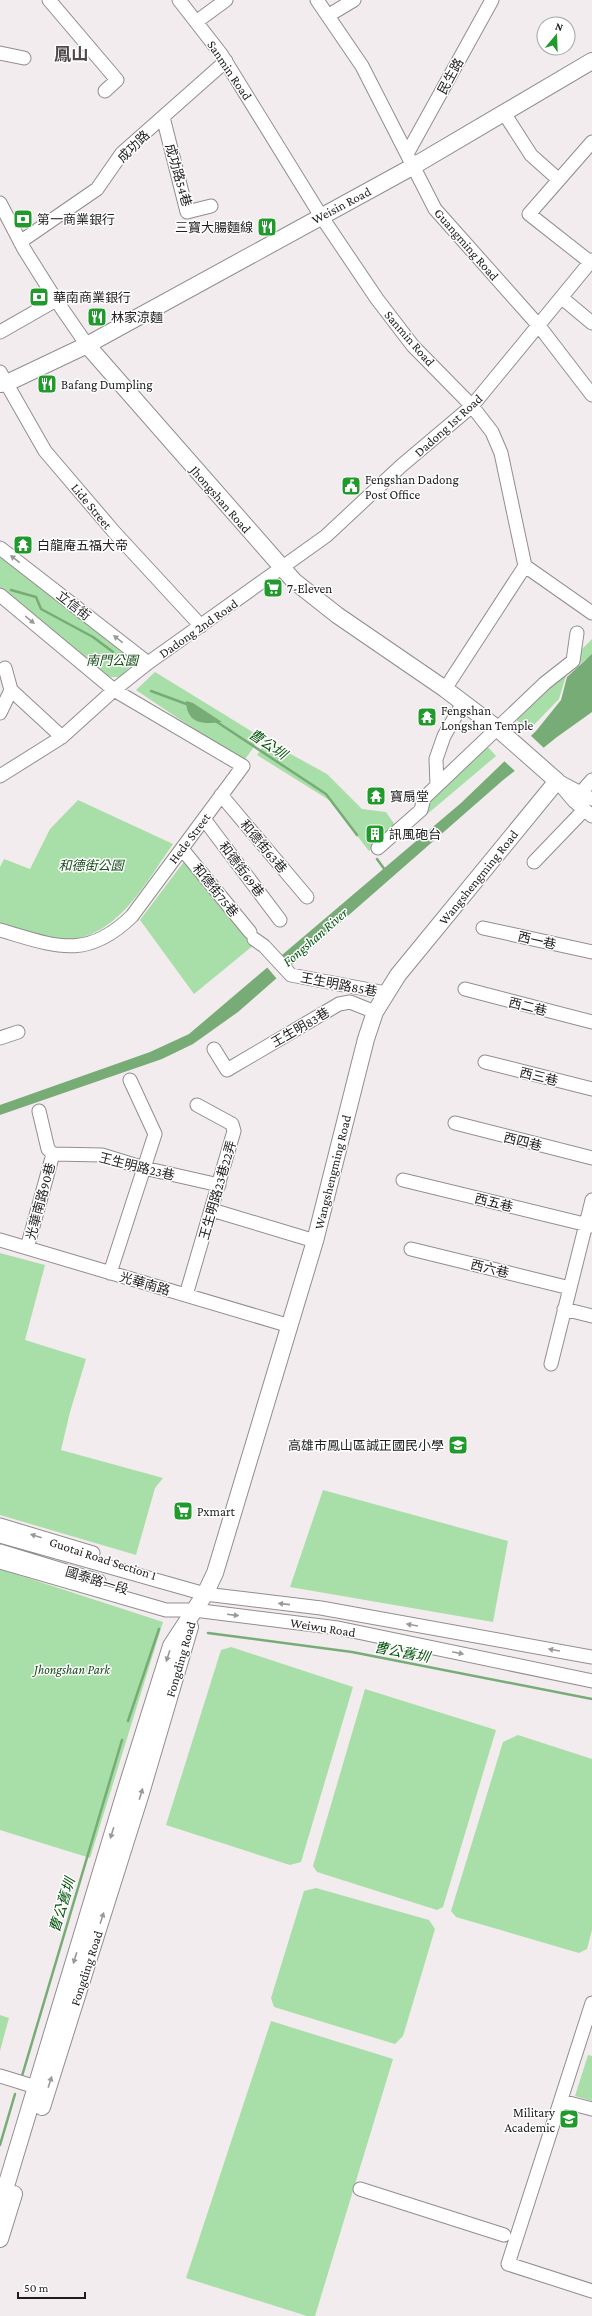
<svg xmlns="http://www.w3.org/2000/svg" width="592" height="2316" viewBox="0 0 592 2316" font-family="'Crimson Pro','Noto Sans TC',serif">
  <style>
    .green { fill: #a8dea7 }
    .water { fill: #78ac77 }
    .pier { fill: #f3ecee }
    .lines { fill: none; stroke-linecap: round; stroke-linejoin: round }
    .stream { stroke: #78ac77; stroke-width: 2.5 }
    .minor-casing { stroke: #938d8f; stroke-width: 15 }
    .major-casing { stroke: #938d8f; stroke-width: 18 }
    .minor { stroke: #fff; stroke-width: 13 }
    .major { stroke: #fff; stroke-width: 16 }
    .oneway { fill: #9a9999 }
    .labels { text-anchor: middle; stroke-width: 3; stroke-linejoin: round; paint-order: stroke }
    .street-label { font-size: 13px; fill: #1f1d1d; stroke: #fff }
    .poi-label { font-size: 13px; fill: #1f1d1d; stroke: #fff; text-anchor: start }
    .park-label { font-size: 13px; font-style: italic; fill: #164c18; stroke: #fff }
    .water-label { font-size: 14px; font-style: italic; fill: #075610; stroke: #fff }
    .district-label { font-size: 17px; font-weight: bold; fill: #4d4749; stroke: #fff }
  </style>
  <rect width="100%" height="100%" fill="#f3ecee"/>
  <path class="green" d="M0 552 137 660 120 677H108L0 591Z
    M592 639V671L586 659 566 676 559 699 529 730 514 718Z
    M155 672 261 737 243 762 136 690Z
    M267 741 327 774 362 809 386 812 397 828 369 851 329 800 257 755Z
    M486 745 496 756 425 816 427 799Z
    M78 800 173 844C145 883 117 940 62 940 42 940 19 930 0 924V867L4 859 30 869 50 829Z
    M189 855 255 944 194 994 140 920Z
    M0 1253 45 1265 25 1340 86 1359 70 1412 61 1450 163 1478 155 1488 136 1555 0 1515Z
    M323 1490 508 1541 493 1622 290 1587Z
    M0 1569 163 1622 90 1858 0 1830Z
    M231 1647 353 1687 301 1862 290 1865 166 1825 221 1650Z
    M365 1689 496 1730 443 1907 437 1910 317 1872 313 1866Z
    M518 1735 592 1759V1930L587 1949 579 1953 456 1917 451 1911 503 1742Z
    M316 1888 429 1920 435 1929 403 2036 395 2044 274 2007 271 1998 304 1891Z
    M0 2015 9 2018 0 2051Z
    M271 2021 393 2059 315 2316H307L186 2278Z
    M588 2055 592 2056V2101L575 2096Z"/>
  <path class="water" d="M592 654V712L557 737 502 781 238 1012 193 1044 162 1059 0 1115V1105L150 1052 189 1034 461 803 536 731 561 700 567 677Z
    M186 701 193 703 222 722C204 724 187 725 186 701Z"/>
  <path class="pier" d="M529 734 545 749 516 772 503 760Z
    M280 955 291 967 277 979 266 966Z"/>
  <g class="lines">
    <path class="stream" d="M11 590 36 597 41 609 93 637 113 652
      M151 691 189 705
      M217 722 326 794 357 835
      M377 859 385 870
      M208 1633 352 1652 592 1699
      M128 1721 159 1629
      M22 2076 122 1740
      M0 2145 15 2094"/>
    <defs>
      <path id="minor" d="M49 0 117 80 105 91
        M179 0 221 54 321 216 377 299 413 346 472 406 492 432 501 453 525 566 445 689
        M317 0 362 66 435 209 539 326 592 395
        M329 15 354 0
        M196 22 226 0
        M0 53 24 58
        M504 113 531 155 559 180
        M163 117 187 212 211 206
        M408 152 492 0
        M0 203 24 249 56 300 87 345
        M20 242 97 189 122 153 226 61
        M590 262 529 214 592 142
        M562 298 592 323
        M0 332 56 300
        M0 372 45 451 115 533 201 626
        M0 548 148 663
        M525 566 592 613
        M0 595 114 690 243 766 132 916C86 961 55 946 0 930
        M5 668 11 690 62 737
        M0 713 11 690
        M0 776 62 737 114 690 148 663 326 536 401 466 472 406 592 260
        M557 781 574 801 592 816
        M560 782 592 799
        M437 785 436 759 444 736 463 703
        M221 795 307 897
        M576 798 592 780
        M204 819 280 920
        M378 848 421 810 424 798 545 683 573 661 577 633
        M182 849 250 932
        M534 862 583 811
        M483 928 592 952
        M254 939 264 946 291 975 386 993
        M465 989 592 1022
        M0 1038 18 1032
        M214 1049 227 1070 339 1004 350 1002 375 1012
        M485 1062 592 1089
        M39 1111 48 1149 53 1154 102 1155 144 1168 219 1185
        M455 1123 592 1158
        M403 1180 592 1226
        M212 1210 315 1241
        M0 1240 290 1326
        M27 1248 53 1154
        M411 1249 570 1288
        M110 1273 155 1134 130 1080
        M186 1295 234 1131 232 1124 197 1105
        M564 1309 592 1316
        M551 1364 592 1200
        M0 1525 93 1553
        M0 1536 205 1594 321 1608 592 1657
        M0 1551 99 1581
        M0 1562 166 1610H194L338 1628 592 1681
        M592 2003 508 2264 592 2291
        M0 2076 36 2087
        M561 2101 592 2109
        M360 2189 504 2235"/>
      <path id="major" d="M0 384 7 383 87 345 412 167 592 61
        M42 2107 141 1793 190 1627
        M0 2206 126 1789 171 1646 205 1594 215 1573 315 1241 366 1039 375 1012 398 975 557 781 498 729 445 689 337 615 294 581 87 345
        M0 2239 14 2194"/>
    </defs>
    <use href="#minor" class="minor-casing"/>
    <use href="#major" class="major-casing"/>
    <use href="#minor" class="minor"/>
    <use href="#major" class="major"/>
  </g>
  <defs><path id="oneway-solid" d="M-6-.8H1V-3.2L6.5 0L1 3.2V.8H-6Z"/></defs>
  <g class="oneway">
    <use href="#oneway-solid" transform="translate(15 559) rotate(-142)"/>
    <use href="#oneway-solid" transform="translate(30 620) rotate(39)"/>
    <use href="#oneway-solid" transform="translate(118 639) rotate(-142)"/>
    <use href="#oneway-solid" transform="translate(36 1536) rotate(-163)"/>
    <use href="#oneway-solid" transform="translate(284 1604) rotate(-174)"/>
    <use href="#oneway-solid" transform="translate(233 1615) rotate(7)"/>
    <use href="#oneway-solid" transform="translate(412 1625) rotate(-170)"/>
    <use href="#oneway-solid" transform="translate(554 1650) rotate(-170)"/>
    <use href="#oneway-solid" transform="translate(458 1653) rotate(12)"/>
    <use href="#oneway-solid" transform="translate(168 1656) rotate(108)"/>
    <use href="#oneway-solid" transform="translate(141 1794) rotate(-73)"/>
    <use href="#oneway-solid" transform="translate(112 1833) rotate(107)"/>
    <use href="#oneway-solid" transform="translate(102 1918) rotate(-72)"/>
    <use href="#oneway-solid" transform="translate(75 1958) rotate(107)"/>
    <use href="#oneway-solid" transform="translate(50 2082) rotate(-72)"/>
  </g>
  <defs>
    <symbol id="bank-square" viewBox="-11 -11 22 22"><rect x="-9" y="-9" width="18" height="18" rx="4" fill="#219a2c" stroke="#fff"/><path d="M-6-4H6V4H-6ZM0-2.3a2.3 2.3 0 1 0 0 4.6a2.3 2.3 0 1 0 0-4.6Z" fill="#fff"/></symbol>
    <symbol id="restaurant-square" viewBox="-11 -11 22 22"><rect x="-9" y="-9" width="18" height="18" rx="4" fill="#219a2c" stroke="#fff"/><path d="M-5-6h1v4h1v-4h1v4h1v-4h1v5L-1.5 .5V6h-2V.5L-5-1ZM5-6V6H3V1.5H1.5Q1.5-4 5-6Z" fill="#fff"/></symbol>
    <symbol id="civic-square" viewBox="-11 -11 22 22"><rect x="-9" y="-9" width="18" height="18" rx="4" fill="#219a2c" stroke="#fff"/><path d="M-.6-6.5H3V-4.5H.6V-3L4-1V1h2V6H-6V1h2V-1L-.6-3ZM-1.2 2.5V6h2.4V2.5Z" fill="#fff"/></symbol>
    <symbol id="temple-square" viewBox="-11 -11 22 22"><rect x="-9" y="-9" width="18" height="18" rx="4" fill="#219a2c" stroke="#fff"/><path d="M0-6L5-2H3V0L6.5 2.5H4V6H1.5V3h-3V6H-4V2.5H-6.5L-3 0V-2H-5Z" fill="#fff"/></symbol>
    <symbol id="supermarket-square" viewBox="-11 -11 22 22"><rect x="-9" y="-9" width="18" height="18" rx="4" fill="#219a2c" stroke="#fff"/><path d="M-6-5.5h2.5l.6 2H6L4.5 2H-2.5L-4.4-4H-6ZM-1.5 3.2a1.3 1.3 0 1 0 .1 0ZM3 3.2a1.3 1.3 0 1 0 .1 0Z" fill="#fff"/></symbol>
    <symbol id="building-square" viewBox="-11 -11 22 22"><rect x="-9" y="-9" width="18" height="18" rx="4" fill="#219a2c" stroke="#fff"/><path d="M-4-6H4V6H1V3H-1V6H-4ZM-2.5-4.3h1.7v1.8h-1.7ZM.8-4.3h1.7v1.8H.8ZM-2.5-1h1.7V.8h-1.7ZM.8-1h1.7V.8H.8Z" fill="#fff"/></symbol>
    <symbol id="school-square" viewBox="-11 -11 22 22"><rect x="-9" y="-9" width="18" height="18" rx="4" fill="#219a2c" stroke="#fff"/><path d="M0-5L7-2L0 1L-7-2ZM-4 1L0 2.5L4 1V4Q0 6-4 4Z" fill="#fff"/></symbol>
    <symbol id="university-square" viewBox="-11 -11 22 22"><rect x="-9" y="-9" width="18" height="18" rx="4" fill="#219a2c" stroke="#fff"/><path d="M0-5L7-2L0 1L-7-2ZM-4 1L0 2.5L4 1V4Q0 6-4 4Z" fill="#fff"/></symbol>
  </defs>
  <g fill-rule="evenodd">
    <use href="#bank-square" x="12" y="208" width="22" height="22"/>
    <use href="#restaurant-square" x="256" y="216" width="22" height="22"/>
    <use href="#bank-square" x="28" y="286" width="22" height="22"/>
    <use href="#restaurant-square" x="86" y="306" width="22" height="22"/>
    <use href="#restaurant-square" x="36" y="373" width="22" height="22"/>
    <use href="#civic-square" x="340" y="475" width="22" height="22"/>
    <use href="#temple-square" x="12" y="534" width="22" height="22"/>
    <use href="#supermarket-square" x="262" y="577" width="22" height="22"/>
    <use href="#temple-square" x="416" y="706" width="22" height="22"/>
    <use href="#temple-square" x="365" y="785" width="22" height="22"/>
    <use href="#building-square" x="364" y="823" width="22" height="22"/>
    <use href="#school-square" x="447" y="1434" width="22" height="22"/>
    <use href="#supermarket-square" x="172" y="1500" width="22" height="22"/>
    <use href="#university-square" x="558" y="2108" width="22" height="22"/>
  </g>
  <g class="labels">
    <g class="street-label">
      <text transform="translate(230 70) rotate(56)" y="5">Sanmin Road</text>
      <text transform="translate(450 76) rotate(-61)" y="5">民生路</text>
      <text transform="translate(133 146) rotate(-45)" y="5">成功路</text>
      <text transform="translate(179 175) rotate(74)" y="5">成功路54巷</text>
      <text transform="translate(341 205) rotate(-28)" y="5">Weisin Road</text>
      <text transform="translate(467 244) rotate(49)" y="5">Guangming Road</text>
      <text transform="translate(410 338) rotate(49)" y="5">Sanmin Road</text>
      <text transform="translate(448 425) rotate(-42)" y="5">Dadong 1st Road</text>
      <text transform="translate(221 499) rotate(49)" y="5">Jhongshan Road</text>
      <text transform="translate(92 506) rotate(50)" y="5">Lide Street</text>
      <text transform="translate(74 605) rotate(38)" y="5">立信街</text>
      <text transform="translate(198 628) rotate(-35)" y="5">Dadong 2nd Road</text>
      <text transform="translate(189 838) rotate(-53)" y="5">Hede Street</text>
      <text transform="translate(264 846) rotate(50)" y="5">和德街63巷</text>
      <text transform="translate(242 869) rotate(53)" y="5">和德街69巷</text>
      <text transform="translate(478 877) rotate(-51)" y="5">Wangshengming Road</text>
      <text transform="translate(216 890) rotate(51)" y="5">和德街75巷</text>
      <text transform="translate(537 940) rotate(13)" y="5">西一巷</text>
      <text transform="translate(339 984) rotate(11)" y="5">王生明路85巷</text>
      <text transform="translate(528 1006) rotate(14)" y="5">西二巷</text>
      <text transform="translate(300 1027) rotate(-30)" y="5">王生明83巷</text>
      <text transform="translate(539 1076) rotate(14)" y="5">西三巷</text>
      <text transform="translate(523 1141) rotate(14)" y="5">西四巷</text>
      <text transform="translate(137 1166) rotate(14)" y="5">王生明路23巷</text>
      <text transform="translate(332 1172) rotate(-76)" y="5">Wangshengming Road</text>
      <text transform="translate(217 1190) rotate(-74)" y="5">王生明路23巷22弄</text>
      <text transform="translate(40 1201) rotate(-75)" y="5">光華南路90巷</text>
      <text transform="translate(494 1202) rotate(14)" y="5">西五巷</text>
      <text transform="translate(490 1268) rotate(14)" y="5">西六巷</text>
      <text transform="translate(145 1283) rotate(16)" y="5">光華南路</text>
      <text transform="translate(103 1558) rotate(18)" y="5">Guotai Road Section 1</text>
      <text transform="translate(97 1580) rotate(17)" y="5">國泰路一段</text>
      <text transform="translate(323 1627) rotate(9)" y="5">Weiwu Road</text>
      <text transform="translate(180 1659) rotate(-74)" y="5">Fongding Road</text>
      <text transform="translate(86 1968) rotate(-72)" y="5">Fongding Road</text>
    </g>
    <g class="poi-label">
      <text x="37" y="224">第一商業銀行</text>
      <text x="253" y="232" text-anchor="end">三寶大腸麵線</text>
      <text x="53" y="302">華南商業銀行</text>
      <text x="111" y="322">林家涼麵</text>
      <text x="61" y="389">Bafang Dumpling</text>
      <text x="365" y="484">Fengshan Dadong<tspan x="365" dy="15">Post Office</tspan></text>
      <text x="37" y="550">白龍庵五福大帝</text>
      <text x="287" y="593">7-Eleven</text>
      <text x="441" y="715">Fengshan<tspan x="441" dy="15">Longshan Temple</tspan></text>
      <text x="390" y="801">寶扇堂</text>
      <text x="389" y="839">訊風砲台</text>
      <text x="444" y="1450" text-anchor="end">高雄市鳳山區誠正國民小學</text>
      <text x="197" y="1516">Pxmart</text>
      <text x="555" y="2117" text-anchor="end">Military<tspan x="555" dy="15">Academic</tspan></text>
    </g>
    <g class="park-label">
      <text x="112" y="665">南門公園</text>
      <text x="91" y="870">和德街公園</text>
      <text x="72" y="1674">Jhongshan Park</text>
    </g>
    <g class="water-label">
      <text transform="translate(268 744) rotate(34)" y="5">曹公圳</text>
      <text transform="translate(315 937) rotate(-41)" y="5">Fongshan River</text>
      <text transform="translate(402 1652) rotate(11)" y="5">曹公舊圳</text>
      <text transform="translate(62 1905) rotate(-73)" y="5">曹公舊圳</text>
    </g>
    <g class="district-label">
      <text x="71" y="60">鳳山</text>
    </g>
  </g>
  <g transform="translate(556 36) rotate(19)"><circle r="19" fill="#ffffff" stroke="#a5a5a5"/>
  <path d="M0-3L7 15L0 10L-7 15Z" fill="#219a2c"/>
  <text y="-6" font-size="11" font-weight="bold" text-anchor="middle" fill="#1f1d1d">N</text>
  </g>
  <path d="M18 2292v6h67v-6" fill="none" stroke="#1f1d1d" stroke-width="2"/>
  <text x="24" y="2292" font-size="12" fill="#1f1d1d" stroke="#ffffff" stroke-width="3" paint-order="stroke">50 m</text>
</svg>
